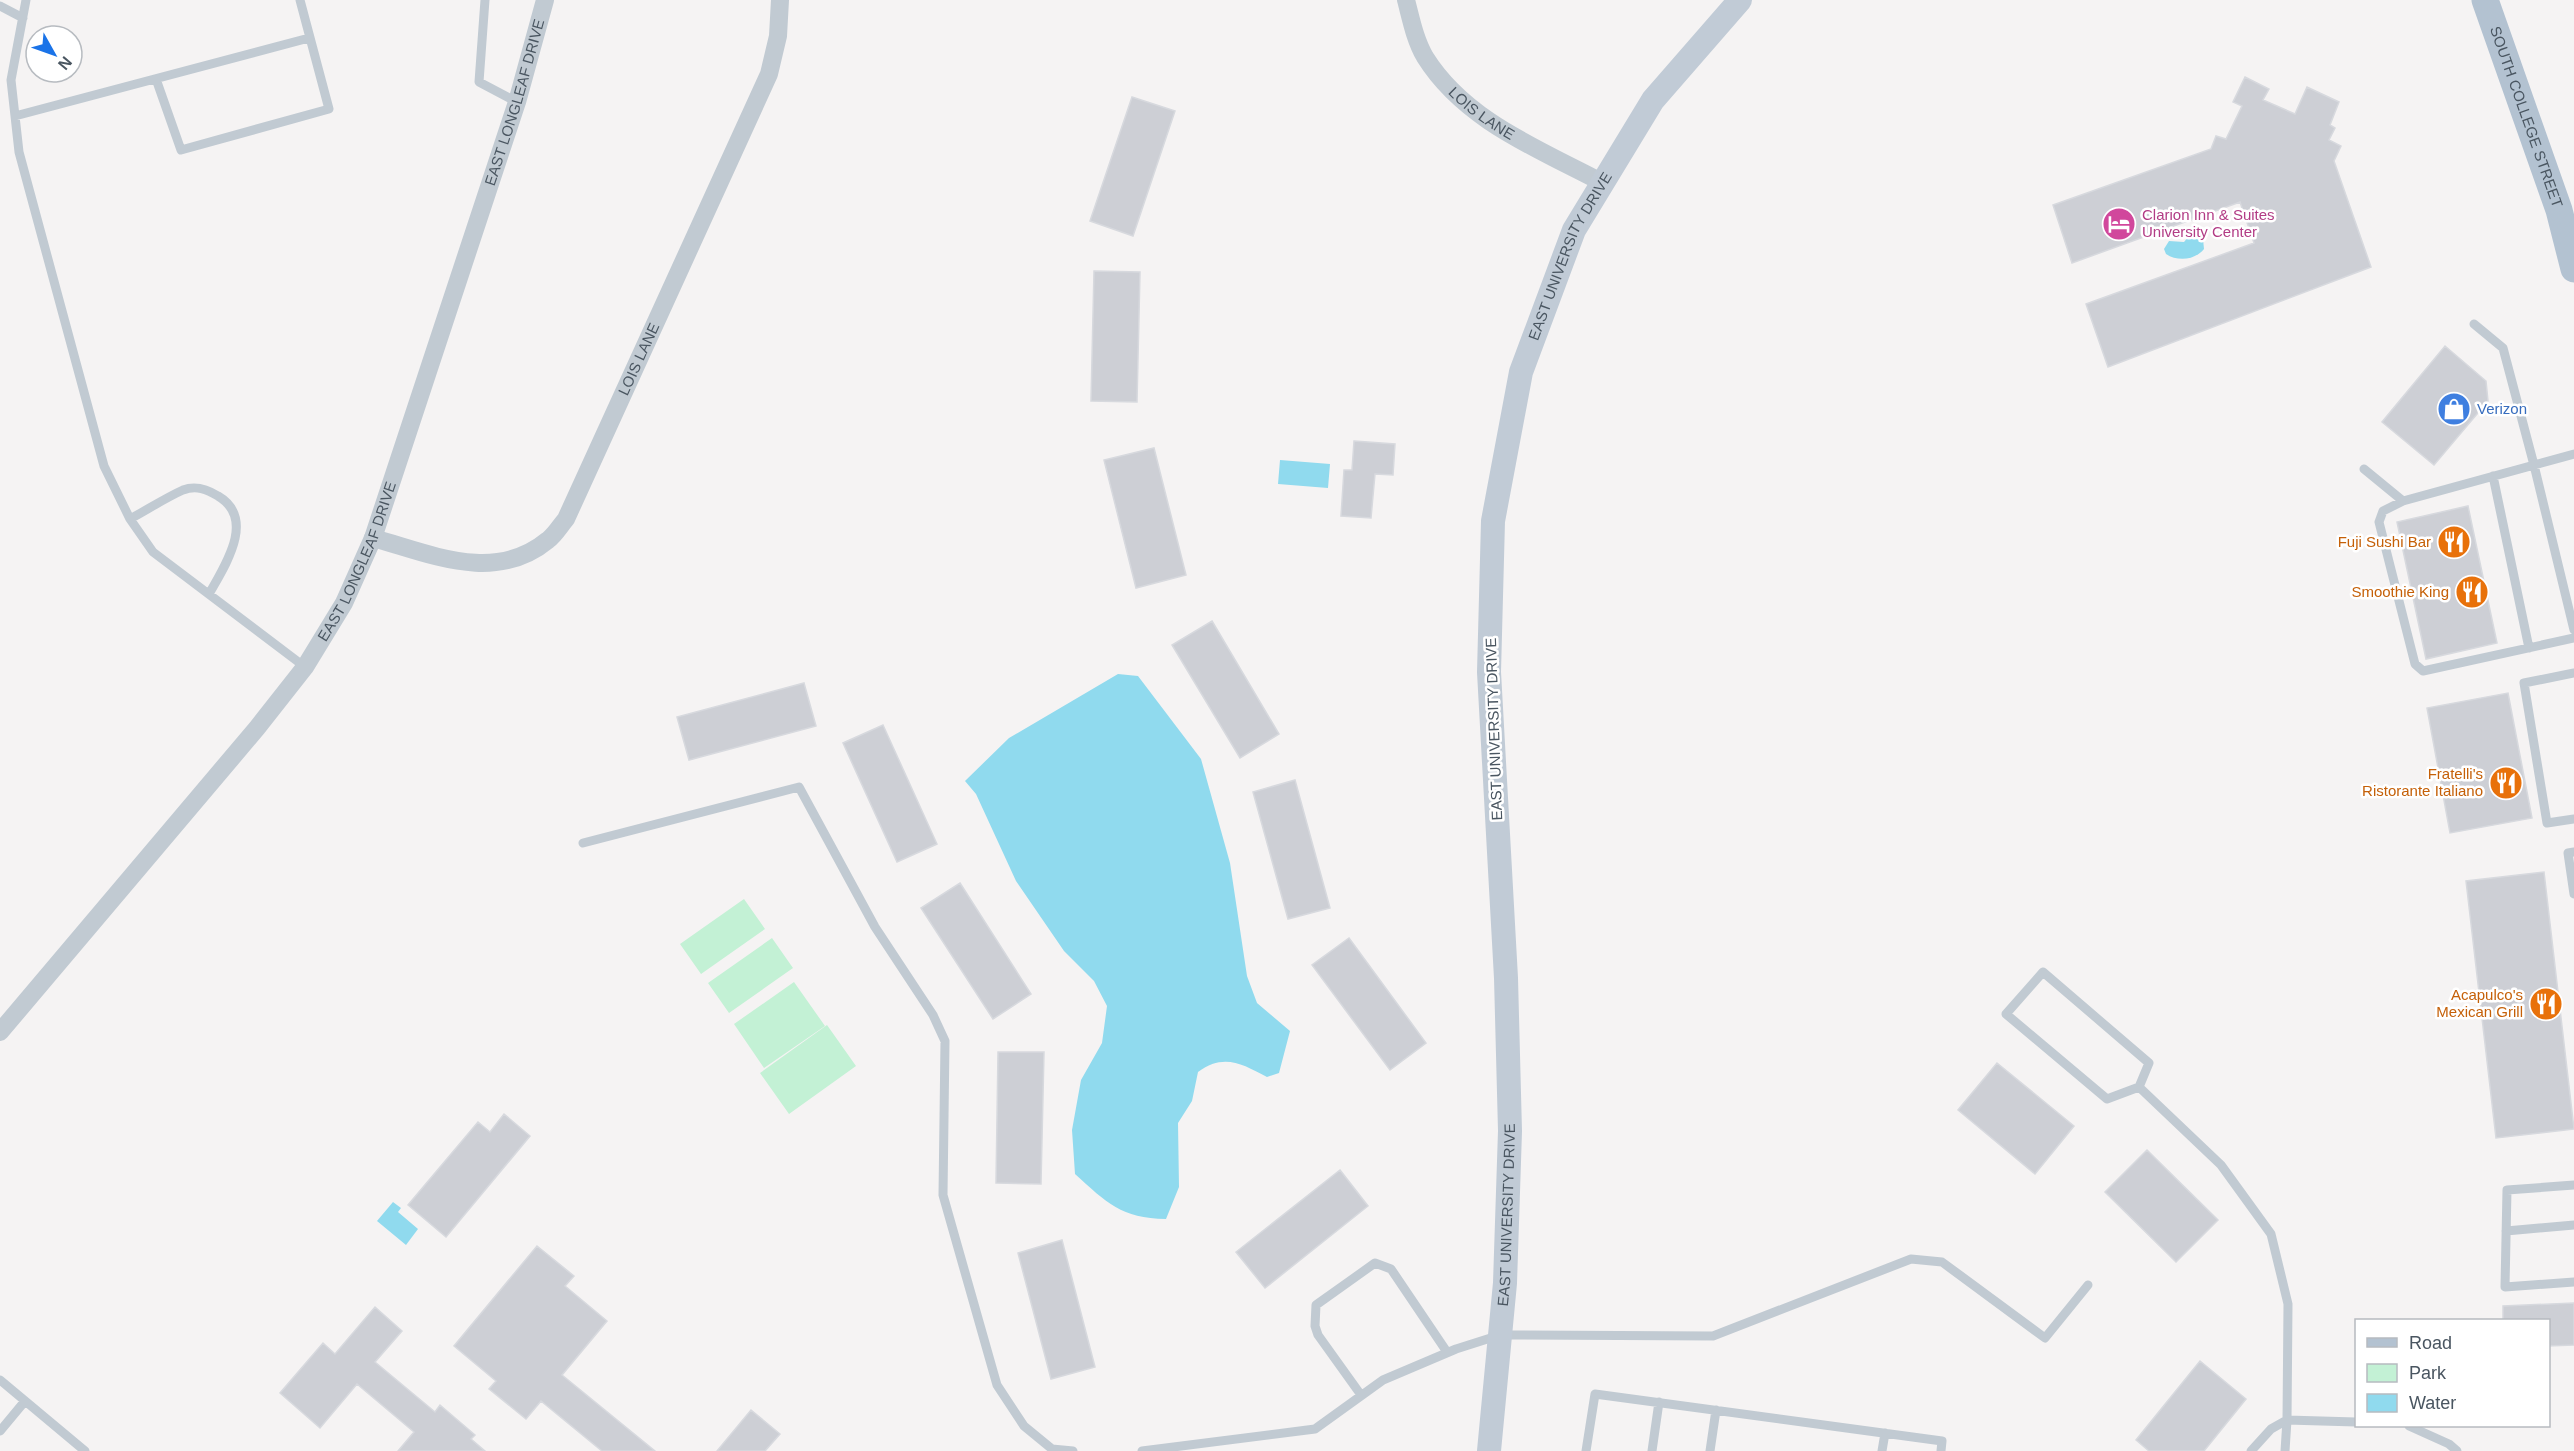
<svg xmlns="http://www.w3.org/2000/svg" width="2574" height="1451" viewBox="0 0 2574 1451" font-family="Arial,sans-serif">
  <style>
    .green { fill: #c3f1d5 }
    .water { fill: #90daee }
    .building { fill: #cdcfd5; stroke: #d7d9de; stroke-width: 1.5 }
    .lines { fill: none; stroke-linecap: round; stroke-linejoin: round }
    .lane { stroke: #c1cad2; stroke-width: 9 }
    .street { stroke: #c1cad2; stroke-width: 18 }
    .secondary { stroke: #c1cbd6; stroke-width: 24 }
    .primary { stroke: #b3c2d1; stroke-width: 27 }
    .labels { text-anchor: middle; stroke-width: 5; stroke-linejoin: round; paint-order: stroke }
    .street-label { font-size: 15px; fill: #4a5661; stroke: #fff }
    .hotel-label { font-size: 15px; fill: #b23c85; stroke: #fff; text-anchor: start }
    .shop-label { font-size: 15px; fill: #366cbe; stroke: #fff; text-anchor: start }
    .food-label { font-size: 15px; fill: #c56008; stroke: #fff; text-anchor: end }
  </style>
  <rect width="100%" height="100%" fill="#f5f3f3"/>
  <path class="green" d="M744 899 765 929 701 974 680 944Z
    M772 938 793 968 729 1013 708 983Z
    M794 982 825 1026 764 1068 734 1024Z
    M827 1025 856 1066 789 1114 760 1073Z"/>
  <path class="water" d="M2190 235 2199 236 2203 239 2204 249C2195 260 2178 262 2166 254L2164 249 2169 241 2184 242Z
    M1280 460 1330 464 1328 488 1278 484Z
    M1118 674 1138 676 1201 759 1230 863 1247 976 1257 1003 1290 1031 1279 1073 1267 1077C1242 1064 1224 1053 1198 1072L1192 1101 1178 1123 1179 1187 1166 1219C1121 1218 1107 1203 1075 1174L1072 1130 1081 1080 1102 1043 1107 1006 1094 981 1064 951 1016 881 976 794 965 781 1009 738Z
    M393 1202 401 1208 398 1212 418 1229 406 1245 377 1221Z"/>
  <path class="building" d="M2245 77 2269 89 2263 100 2295 114 2307 87 2339 102 2330 125 2335 128 2329 140 2341 146 2334 161 2371 267 2108 367 2086 304 2254 243 2240 202 2072 263 2053 205 2211 149 2216 136 2226 139 2242 106 2233 102Z
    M1132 97 1175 111 1133 236 1090 221Z
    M1094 271 1140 272 1137 402 1091 401Z
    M2445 346 2486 381 2488 401 2434 465 2382 422Z
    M1354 441 1395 444 1393 475 1375 474 1371 518 1341 516 1344 470H1352Z
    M1154 448 1186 575 1136 588 1104 460Z
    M2468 506 2497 643 2426 659 2397 522Z
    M1212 621 1279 734 1240 758 1172 645Z
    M804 683 816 726 689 760 677 717Z
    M2508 693 2532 818 2450 833 2427 708Z
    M883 725 937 844 897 862 843 743Z
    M1295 780 1330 908 1288 919 1253 792Z
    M2544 872 2574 1129 2496 1138 2466 881Z
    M960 883 1031 994 993 1019 921 908Z
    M1349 938 1426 1043 1390 1070 1312 965Z
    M998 1052H1044L1041 1184 996 1183Z
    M1997 1063 2074 1126 2035 1174 1958 1110Z
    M504 1114 530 1136 446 1237 408 1205 478 1122 490 1132Z
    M2147 1150 2218 1220 2176 1262 2105 1192Z
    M1340 1170 1368 1206 1265 1288 1236 1252Z
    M1062 1240 1095 1367 1051 1379 1018 1253Z
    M537 1246 574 1276 565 1286 607 1321 562 1375 655 1451H602L541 1401 526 1419 489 1389 496 1381 454 1346Z
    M2574 1303V1345L2548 1346V1320H2503V1306Z
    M375 1307 402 1331 375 1362 435 1412 440 1405 475 1435 471 1439 485 1451H398L414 1432 357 1384 320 1428 280 1393 323 1343 335 1354Z
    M2200 1361 2246 1399 2204 1451H2149L2136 1440Z
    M751 1410 780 1434 765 1451H717Z"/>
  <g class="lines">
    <path class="lane" d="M26 0 11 80 19 152 104 466 130 519 153 552 305 667
      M485 0 479 82 517 102
      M0 6 23 18
      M156 79 181 150 329 109 300 0
      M15 116 309 38
      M2474 324 2503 348 2534 465 2574 630
      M2364 469 2403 501 2574 454
      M2493 476 2529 648
      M2403 501 2383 511 2379 522 2415 664 2423 671 2574 638
      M130 519C147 510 165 498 183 490 196 485 207 489 218 496 257 519 224 567 209 594
      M2574 673 2524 683 2547 823 2574 819
      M583 843 799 787 875 927 933 1015 945 1041 943 1195 997 1385 1024 1426 1052 1449 1073 1451
      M2574 852 2568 853 2574 894
      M2043 972 2149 1063 2139 1087 2107 1099 2006 1014Z
      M2139 1087 2221 1165 2271 1234 2288 1304 2287 1420 2285 1451
      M2574 1185 2507 1190 2505 1287 2574 1282
      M2506 1231 2574 1225
      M0 1380 85 1451
      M1361 1395 1318 1335 1315 1326 1316 1305 1375 1263 1391 1269 1447 1352
      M2409 1426 2449 1444 2457 1451
      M0 1431 25 1401
      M1142 1451 1315 1429 1383 1380 1456 1349 1500 1335 1713 1336 1911 1259 1942 1262 2045 1338 2088 1285
      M1586 1451 1595 1394 1942 1441 1941 1451
      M1652 1451 1659 1402
      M1710 1451 1716 1410
      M1882 1451 1885 1433
      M2251 1451 2271 1429 2287 1420 2356 1422"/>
    <g class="street">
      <path id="s1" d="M1406 0C1411 19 1415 40 1425 57 1465 121 1539 149 1603 183"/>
      <path id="s2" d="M373 538C431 554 495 584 548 540 555 535 560 526 566 519L769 74 778 36 780 0"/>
      <path id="s3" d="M0 1032 257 728 305 667 344 603 373 538 517 102 545 0"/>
    </g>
    <path class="secondary" id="s4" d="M1489 1451 1505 1283 1510 1131 1506 978 1489 672 1493 521 1521 372 1574 230 1653 100 1740 0"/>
    <path class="primary" id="s5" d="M2485 0 2559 210 2574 269"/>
  </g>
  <defs>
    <symbol id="hotel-disc" viewBox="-11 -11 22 22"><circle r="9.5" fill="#d1479c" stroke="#fff"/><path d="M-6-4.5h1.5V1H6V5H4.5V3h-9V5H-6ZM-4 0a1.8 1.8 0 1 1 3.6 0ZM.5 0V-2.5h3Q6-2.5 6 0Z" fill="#fff"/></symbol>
    <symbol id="shop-disc" viewBox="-11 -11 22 22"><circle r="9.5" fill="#3f7fe0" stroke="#fff"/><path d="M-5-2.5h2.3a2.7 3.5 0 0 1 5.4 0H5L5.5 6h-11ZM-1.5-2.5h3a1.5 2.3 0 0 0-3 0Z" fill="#fff"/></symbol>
    <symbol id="restaurant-disc" viewBox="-11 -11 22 22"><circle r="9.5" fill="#e8710a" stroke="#fff"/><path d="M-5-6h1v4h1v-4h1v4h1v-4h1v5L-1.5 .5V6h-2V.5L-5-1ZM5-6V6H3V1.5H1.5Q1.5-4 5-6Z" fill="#fff"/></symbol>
  </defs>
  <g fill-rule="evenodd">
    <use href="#hotel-disc" x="2100" y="205" width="38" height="38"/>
    <use href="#shop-disc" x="2435" y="390" width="38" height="38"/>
    <use href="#restaurant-disc" x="2435" y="523" width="38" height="38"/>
    <use href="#restaurant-disc" x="2453" y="573" width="38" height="38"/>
    <use href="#restaurant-disc" x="2487" y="764" width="38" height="38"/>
    <use href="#restaurant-disc" x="2527" y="985" width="38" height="38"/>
  </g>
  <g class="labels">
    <g class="street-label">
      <text dy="5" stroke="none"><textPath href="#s3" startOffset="1080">EAST LONGLEAF DRIVE</textPath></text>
      <text dy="5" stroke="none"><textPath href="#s1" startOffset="141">LOIS LANE</textPath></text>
      <text dy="5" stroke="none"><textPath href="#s5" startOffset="124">SOUTH COLLEGE STREET</textPath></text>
      <text dy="5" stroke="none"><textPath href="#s4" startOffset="1209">EAST UNIVERSITY DRIVE</textPath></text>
      <text dy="5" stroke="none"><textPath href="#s2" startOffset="387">LOIS LANE</textPath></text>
      <text dy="5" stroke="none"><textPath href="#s3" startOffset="594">EAST LONGLEAF DRIVE</textPath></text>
      <text transform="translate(1494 729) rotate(-92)" y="5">EAST UNIVERSITY DRIVE</text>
      <text dy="5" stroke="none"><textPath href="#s4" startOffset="237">EAST UNIVERSITY DRIVE</textPath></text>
    </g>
    <g class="hotel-label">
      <text x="2142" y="220">Clarion Inn &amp; Suites<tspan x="2142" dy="17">University Center</tspan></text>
    </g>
    <g class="shop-label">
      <text x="2477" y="414">Verizon</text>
    </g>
    <g class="food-label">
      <text x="2431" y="547">Fuji Sushi Bar</text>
      <text x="2449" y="597">Smoothie King</text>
      <text x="2483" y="779">Fratelli's<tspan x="2483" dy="17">Ristorante Italiano</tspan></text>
      <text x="2523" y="1000">Acapulco's<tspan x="2523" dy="17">Mexican Grill</tspan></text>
    </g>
  </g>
  <rect x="2355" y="1319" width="195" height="108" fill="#ffffff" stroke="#b7bbc0" stroke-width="1.5"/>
  <rect x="2367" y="1338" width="30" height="9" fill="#b3c2d1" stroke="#b7bbc0" stroke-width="1.5"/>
  <text x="2409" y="1349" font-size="18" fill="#4a5661">Road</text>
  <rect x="2367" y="1364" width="30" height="18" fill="#c3f1d5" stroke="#b7bbc0" stroke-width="1.5"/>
  <text x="2409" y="1379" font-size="18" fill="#4a5661">Park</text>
  <rect x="2367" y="1394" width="30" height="18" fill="#90daee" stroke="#b7bbc0" stroke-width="1.5"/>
  <text x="2409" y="1409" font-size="18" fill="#4a5661">Water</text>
  <g transform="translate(54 54) rotate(130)"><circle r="28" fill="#ffffff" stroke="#b7bbc0" stroke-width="1.5"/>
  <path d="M0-4.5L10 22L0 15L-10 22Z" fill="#1a73e8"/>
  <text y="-9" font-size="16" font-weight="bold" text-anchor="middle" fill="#4a5661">N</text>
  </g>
</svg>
